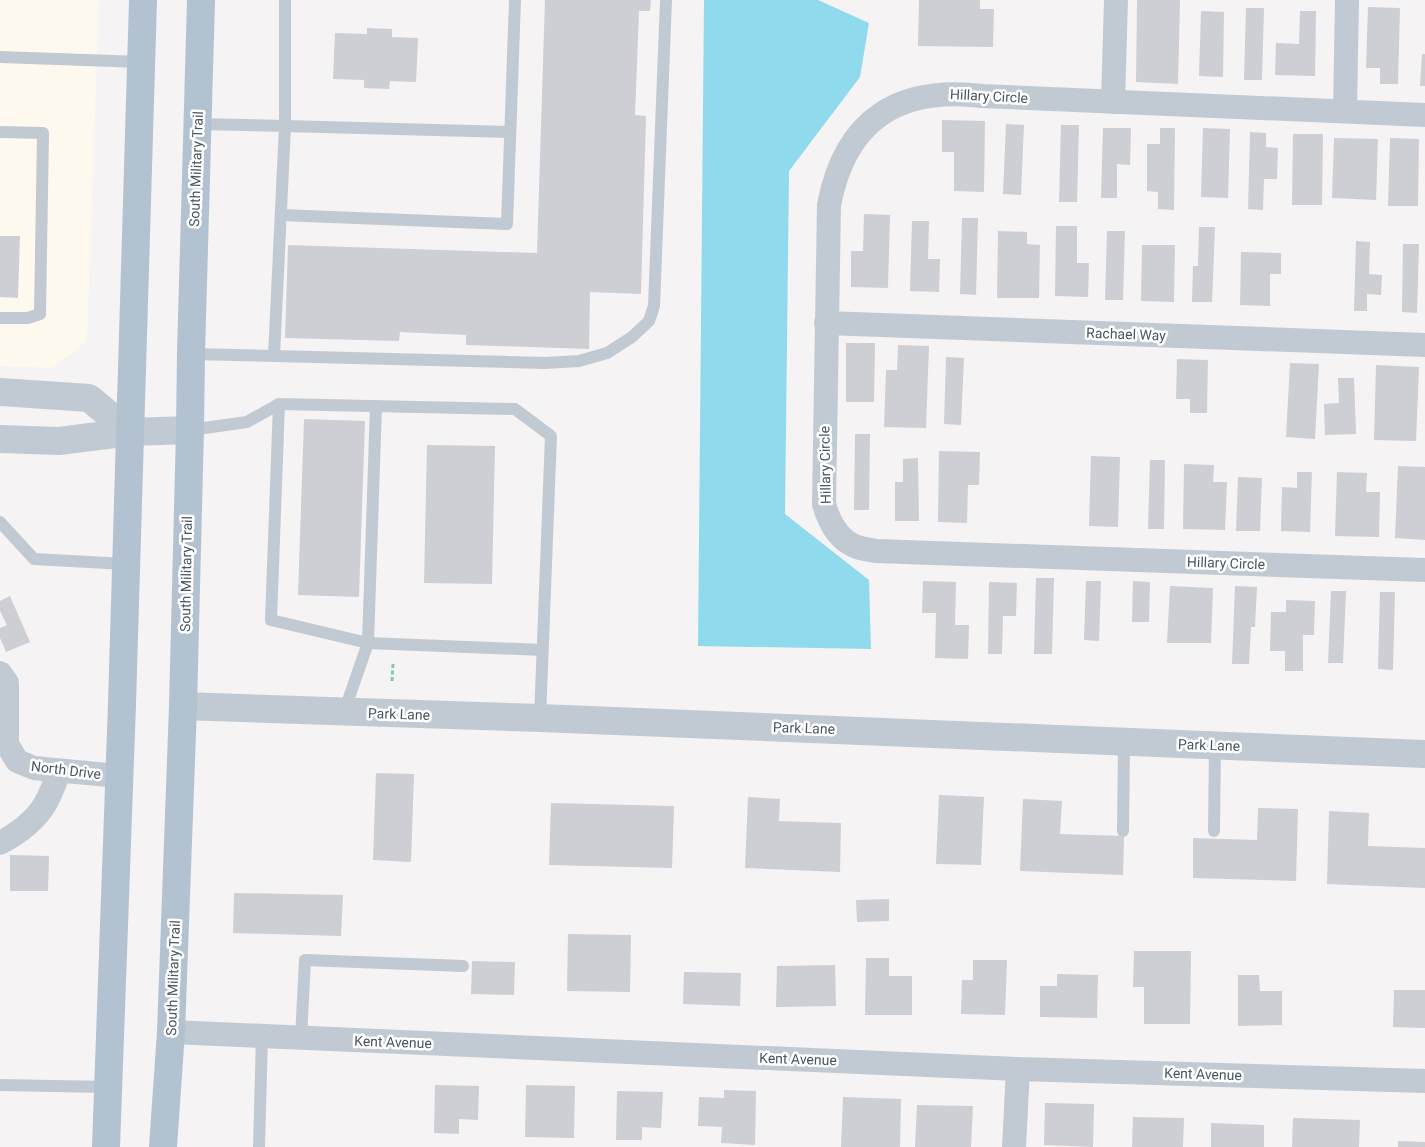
<svg xmlns="http://www.w3.org/2000/svg" width="1425" height="1147" viewBox="0 0 1425 1147" font-family="Roboto,sans-serif">
  <style>
    .commercial { fill: #fdf9ef }
    .water { fill: #90daee }
    .building { fill: #cdcfd5 }
    .lines { fill: none; stroke-linecap: round; stroke-linejoin: round }
    .path { stroke: #7ad0a6; stroke-width: 3; stroke-dasharray: 4 2.5; stroke-linecap: butt }
    .service { stroke: #c1cad2; stroke-width: 12 }
    .minor { stroke: #c1cad2; stroke-width: 24 }
    .tertiary { stroke: #c1cad2; stroke-width: 28 }
    .primary { stroke: #b3c2d1; stroke-width: 28 }
    .labels { text-anchor: middle; stroke-width: 5; stroke-linejoin: round; paint-order: stroke }
    .street-label { font-size: 14px; fill: #4a5661; stroke: #fff }
  </style>
  <rect width="100%" height="100%" fill="#f5f3f3"/>
  <path class="commercial" d="M0 0H99L87 341 53 368 0 366Z"/>
  <path class="water" d="M704 0H818L869 23 860 77 789 171 785 514 869 580 871 649 698 646Z"/>
  <path class="building" d="M545 0H651L650 11H639L635 115 646 116 641 294 590 292 589 349 466 345V335L400 332 399 341 285 338 288 245 537 253Z
    M919 0H980V9H994L993 47 918 46Z
    M1137 0H1180L1178 84 1136 82Z
    M1368 7 1400 8 1398 84H1380V68H1366Z
    M1246 8H1264L1262 80H1244Z
    M1201 11 1224 12 1223 77 1199 76Z
    M1300 11H1316L1315 76 1275 75 1276 43 1299 44Z
    M367 28 392 29V37L418 38 416 82 390 81 389 89 364 88V80L333 79 335 33 367 34Z
    M1422 54H1425V86H1420Z
    M942 120 985 121 984 192 954 191V152H942Z
    M1006 124 1024 125 1021 195 1003 194Z
    M1061 125H1079L1077 202H1059Z
    M1103 128H1131L1130 165 1117 164V198H1101Z
    M1160 128H1175L1174 210 1158 209V192L1147 191V144H1160Z
    M1203 128 1230 129 1228 198 1201 197Z
    M1250 132 1266 133V147L1278 148 1277 179H1264L1263 210 1248 209Z
    M1293 134H1323L1322 205H1292Z
    M1334 138 1378 139 1376 200 1332 198Z
    M1390 138 1419 139 1418 206H1388Z
    M864 214 890 215 888 288 851 287V251H863Z
    M962 218H978L976 295 960 294Z
    M912 221H929L928 259H940L939 292 910 291Z
    M1056 226H1077V263H1089L1088 297 1055 296Z
    M1199 227H1215L1212 302H1192L1193 266H1198Z
    M998 231 1027 232V244L1040 245 1039 298H997Z
    M1107 231H1125L1123 300H1105Z
    M0 236H20L18 298 0 297Z
    M1356 241 1370 242 1369 274 1382 275 1381 295 1367 294V311H1354Z
    M1403 244H1419L1417 313 1402 312Z
    M1142 245H1175L1174 302 1141 301Z
    M1241 252 1281 253V274H1270V306L1240 305Z
    M846 343H875L874 402H846Z
    M898 345 929 346 926 428 884 427 886 370H897Z
    M946 357 964 358 961 425 944 424Z
    M1177 359 1208 360 1207 413H1190V399H1176Z
    M1290 363 1319 364 1315 439 1286 437Z
    M1376 365 1419 367 1416 441 1374 440Z
    M1338 378H1354L1356 434 1325 435 1324 404 1339 403Z
    M304 419 365 421 359 597 298 595Z
    M855 434H870L869 510H854Z
    M427 445 495 446 492 584 424 583Z
    M939 451 980 452 979 485H968L967 523 938 522Z
    M1091 456 1120 457 1118 527 1089 526Z
    M918 458 919 521H895V482H903V459Z
    M1150 460H1165L1164 529H1148Z
    M1184 464 1214 465 1213 482H1227L1225 530 1183 529Z
    M1398 466 1425 467V540L1395 538Z
    M1297 472H1312L1310 532 1281 531 1282 487 1297 488Z
    M1337 472 1367 473 1366 492H1380L1379 537 1335 536Z
    M1238 477 1262 478 1260 531H1236Z
    M1036 578H1054L1052 654H1034Z
    M923 581 956 582 955 625H969L968 659 935 658 936 613H922Z
    M1086 581H1101L1099 641 1084 640Z
    M1133 581 1150 582 1149 622H1132Z
    M989 582 1017 583 1016 616H1003L1002 654H988Z
    M1170 586 1213 588 1211 643H1167Z
    M1235 586 1257 587 1255 627H1251L1249 664H1232Z
    M1331 591H1346L1343 663H1328Z
    M1380 592H1395L1393 670 1378 669Z
    M10 596 30 642 6 652 0 638V628L7 625 0 611V601Z
    M1286 600 1315 601 1314 635H1303V671H1285V651H1270L1271 612H1286Z
    M376 773 414 774 411 862 373 860Z
    M939 795 984 797 981 865 936 864Z
    M748 797 780 799 779 821 841 823 840 872 745 868Z
    M1023 799 1062 801 1060 834 1124 836 1123 875 1020 871Z
    M551 803 674 806 672 868 549 865Z
    M1258 808 1298 809 1296 881 1193 878V838L1257 840Z
    M1329 811 1369 813 1368 846 1425 848V888L1327 884Z
    M10 855 49 856 48 891H10Z
    M234 893 343 895 341 936 233 933Z
    M889 899V921L857 922 856 900Z
    M568 934 631 935 630 992 567 991Z
    M1134 951H1191L1190 1024H1144V987H1133Z
    M866 958H889V976H912V1015H865Z
    M973 960H1007L1005 1015 961 1014 962 980H973Z
    M472 961 515 962 514 995 471 994Z
    M835 965 836 1006 776 1007 777 966Z
    M684 972 741 973 740 1006 683 1004Z
    M1057 974 1098 975 1097 1018 1040 1017V986H1057Z
    M1238 975H1259L1260 991H1282V1025L1238 1026Z
    M1394 990H1425V1028L1393 1027Z
    M435 1085 479 1086 478 1120 459 1119V1134L434 1133Z
    M526 1085 575 1086 574 1138 525 1137Z
    M724 1090 756 1091 755 1145 721 1143 722 1127 698 1126 699 1097 724 1098Z
    M617 1091 663 1092 661 1128 642 1127V1140H616Z
    M843 1097 901 1099 900 1147H841Z
    M1045 1103 1094 1104 1093 1147 1044 1145Z
    M917 1105 973 1106 971 1147H915Z
    M1133 1117 1184 1118 1183 1147H1132Z
    M1293 1118 1360 1120 1359 1147H1292Z
    M1211 1123 1264 1125V1147H1211Z
    M1398 1141 1425 1142V1147H1398Z"/>
  <g class="lines">
    <path class="path" d="M392 681 393 664"/>
    <path class="service" d="M285 0V126L510 132
      M0 57 141 62
      M0 132 43 133 40 314 28 318H0
      M281 215 507 224 515 0
      M191 354 274 356 285 126 197 124
      M274 356 545 363 579 361 607 353 632 337 649 321 654 306 666 0
      M279 404 271 620 368 643 543 650
      M190 430 247 422 279 404 515 409 551 436 540 718
      M0 522 34 559 125 564
      M344 712 368 643 376 406
      M1123 831 1124 742
      M1214 831 1215 745
      M301 1038 305 960 463 966
      M0 1085 108 1087
      M259 1147 262 1036"/>
    <path class="minor" d="M1113 102 1116 0
      M1345 111 1347 0
      M1425 115 982 96C898 86 845 120 829 205L824 504C829 522 838 540 857 547 863 549 870 550 876 551L1425 570
      M826 323 1425 345
      M0 673 7 683V744L17 761 34 768 119 776
      M0 843C17 834 35 821 45 804 51 794 55 781 60 771
      M171 1032 1018 1069 1425 1081
      M1014 1147 1018 1069"/>
    <path class="tertiary" d="M0 392 89 398 130 432
      M0 439 59 441 130 432 190 430
      M183 706 540 718 1425 754"/>
    <path class="primary" d="M106 1147 122 704 143 0
      M163 1147 171 1032 183 706 190 430 191 354 201 0"/>
  </g>
  <g class="labels">
    <g class="street-label">
      <text transform="translate(989 96) rotate(3)" y="5">Hillary Circle</text>
      <text transform="translate(196 169) rotate(-88)" y="5">South Military Trail</text>
      <text transform="translate(1126 334) rotate(2)" y="5">Rachael Way</text>
      <text transform="translate(825 465) rotate(-91)" y="5">Hillary Circle</text>
      <text transform="translate(1226 563) rotate(2)" y="5">Hillary Circle</text>
      <text transform="translate(186 574) rotate(-89)" y="5">South Military Trail</text>
      <text transform="translate(399 714) rotate(2)" y="5">Park Lane</text>
      <text transform="translate(804 728) rotate(2)" y="5">Park Lane</text>
      <text transform="translate(1209 745) rotate(2)" y="5">Park Lane</text>
      <text transform="translate(66 770) rotate(7)" y="5">North Drive</text>
      <text transform="translate(173 978) rotate(-88)" y="5">South Military Trail</text>
      <text transform="translate(393 1042) rotate(2)" y="5">Kent Avenue</text>
      <text transform="translate(798 1059) rotate(2)" y="5">Kent Avenue</text>
      <text transform="translate(1203 1074) rotate(2)" y="5">Kent Avenue</text>
    </g>
  </g>
</svg>
